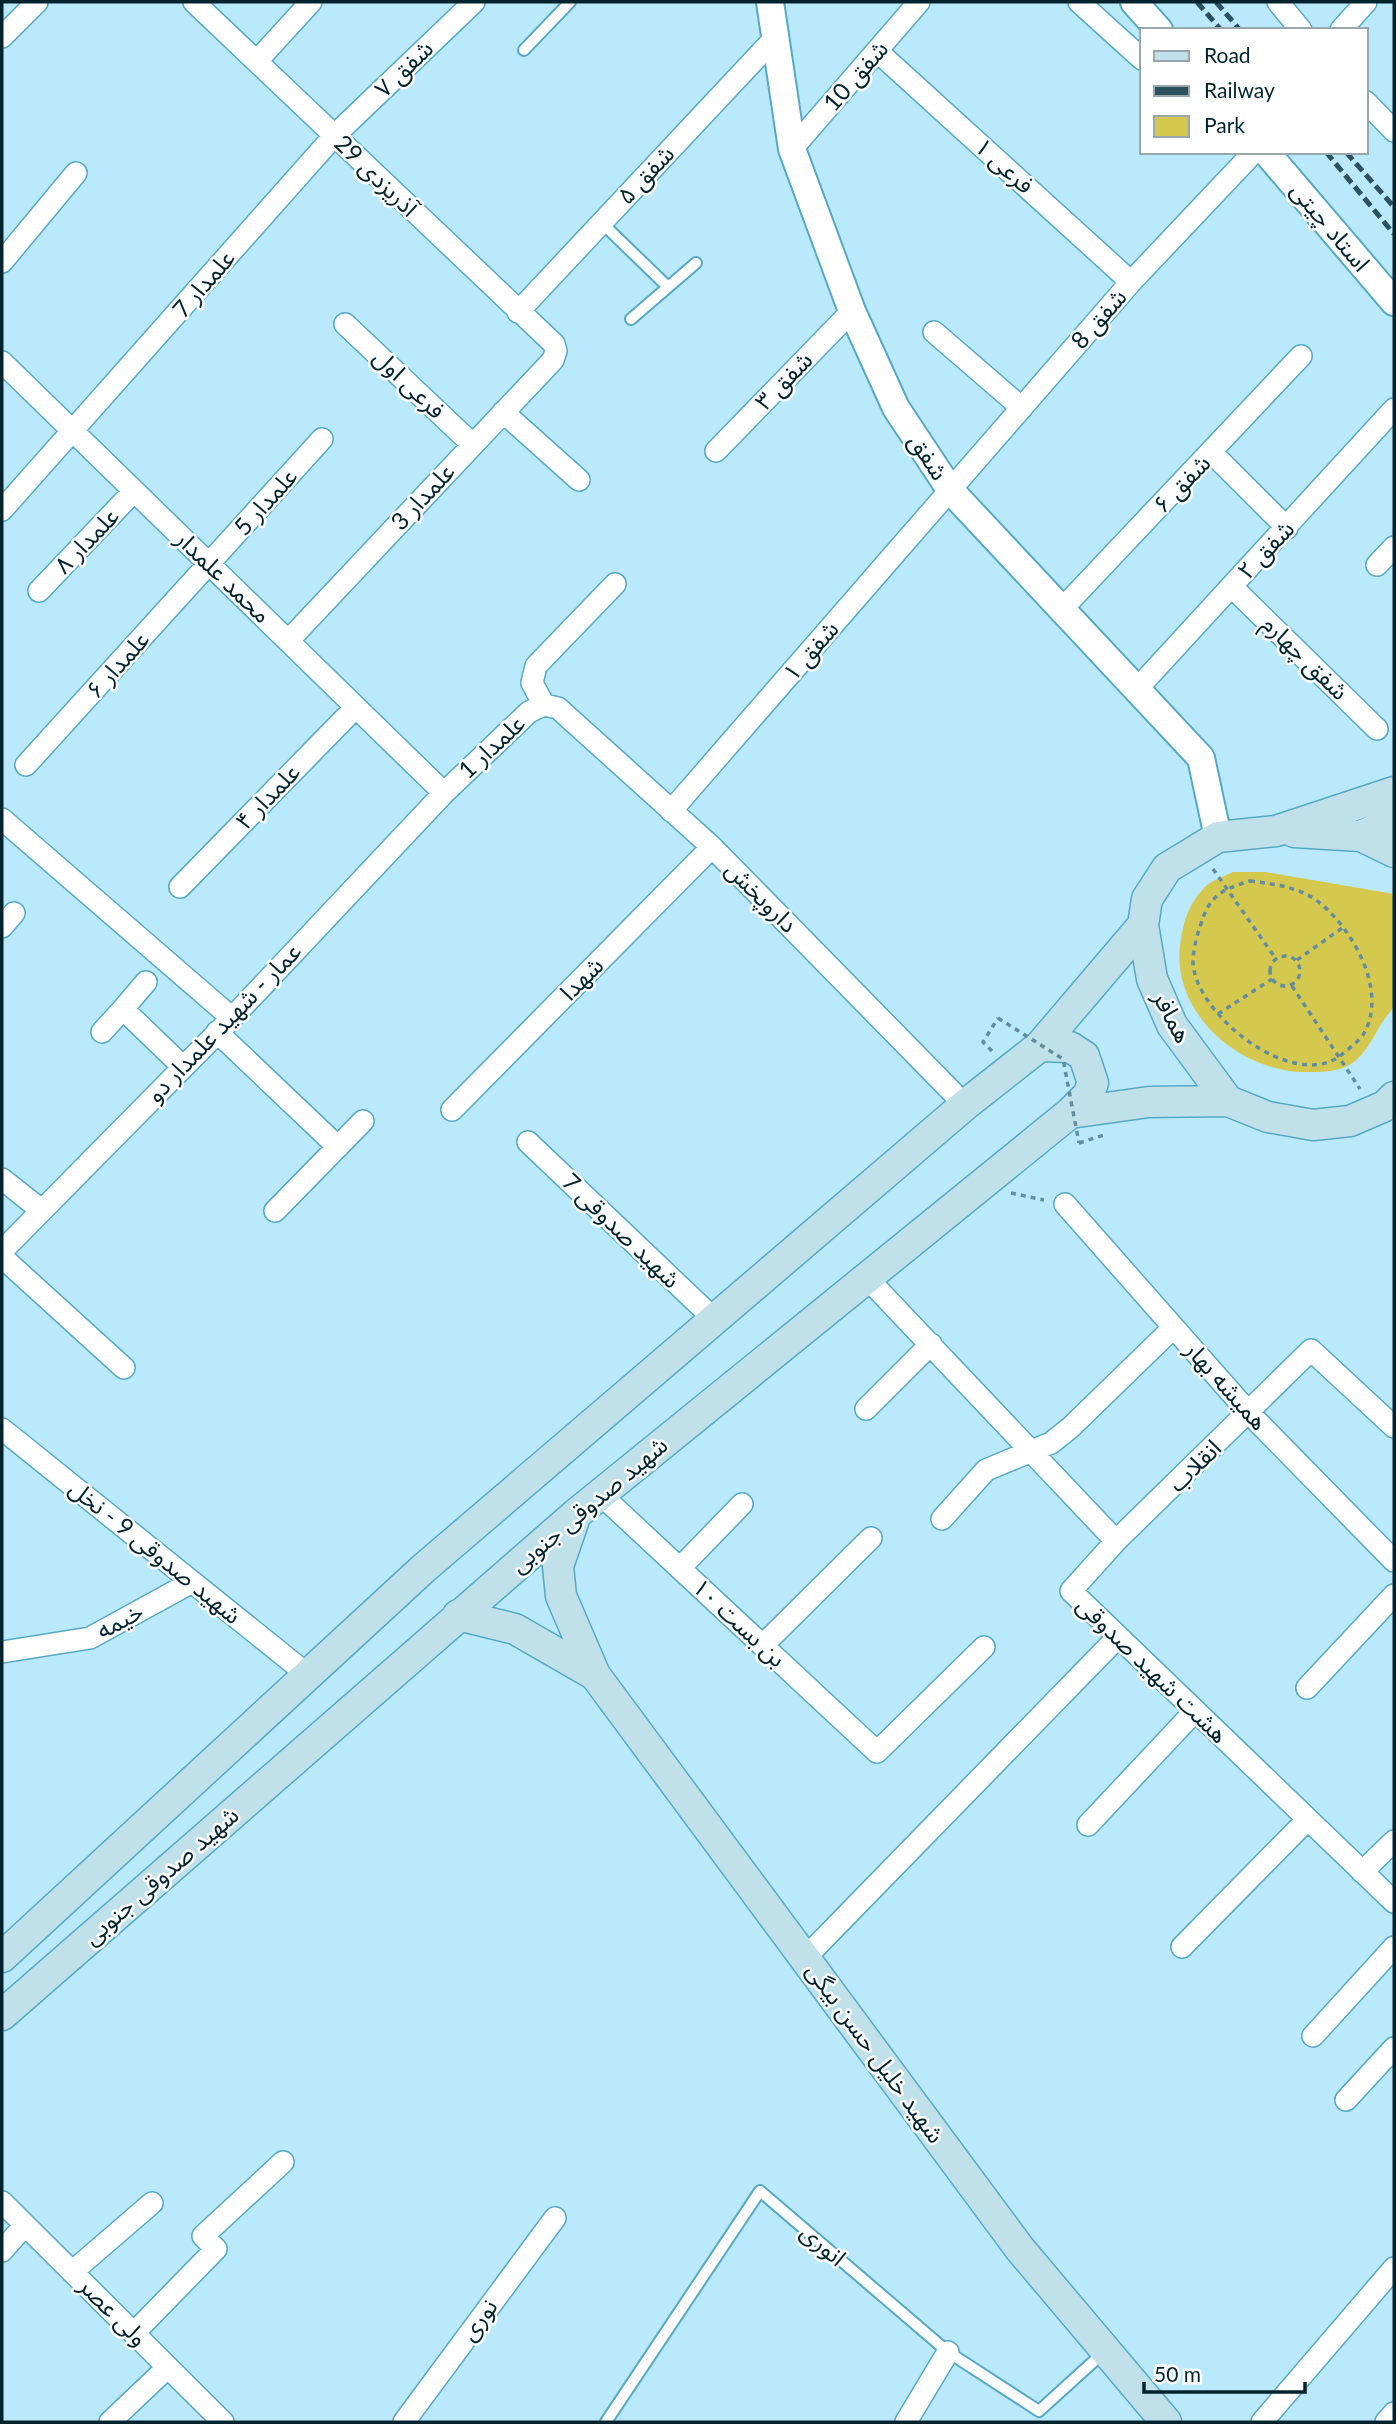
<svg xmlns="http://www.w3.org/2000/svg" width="1396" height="2424" viewBox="0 0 1396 2424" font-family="Lato,'Noto Sans Arabic',sans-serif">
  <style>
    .green { fill: #d5c84f }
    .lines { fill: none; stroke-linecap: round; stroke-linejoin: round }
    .service-casing { stroke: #56a9c6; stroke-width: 14 }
    .minor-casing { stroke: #56a9c6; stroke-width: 24 }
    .tertiary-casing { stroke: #56a9c6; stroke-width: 30 }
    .secondary-casing { stroke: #56a9c6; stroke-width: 33 }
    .path { stroke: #648e9d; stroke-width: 3.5; stroke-dasharray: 5 5; stroke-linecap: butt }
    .service { stroke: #fff; stroke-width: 10 }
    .minor { stroke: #fff; stroke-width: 21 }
    .tertiary { stroke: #fff; stroke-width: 26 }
    .secondary { stroke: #c0e0ea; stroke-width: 30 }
    .rail { stroke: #2b515d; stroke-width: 5; stroke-dasharray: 10 5; stroke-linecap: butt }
    .path-bridge { stroke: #648e9d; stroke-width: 3.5; stroke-dasharray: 5 5; stroke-linecap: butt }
    .labels { text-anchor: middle; stroke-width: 5; stroke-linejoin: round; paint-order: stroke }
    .street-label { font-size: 24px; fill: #00232e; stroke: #fff }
  </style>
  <rect width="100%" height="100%" fill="#bae9fb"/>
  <path class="green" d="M1233 872H1265L1394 894C1394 914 1396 994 1394 1006 1391 1012 1385 1018 1381 1024 1373 1038 1364 1057 1349 1065 1335 1073 1316 1072 1301 1072 1235 1069 1168 1009 1181 939 1184 919 1190 902 1205 887 1212 880 1225 876 1233 872Z"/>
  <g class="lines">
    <defs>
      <path id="service" d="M524 50 570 2
        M602 223 668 287
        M631 319 696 263
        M606 2422 760 2191 948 2352 1039 2411 1104 2352"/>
      <path id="minor" d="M194 2 554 344 556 351 553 360 288 641
        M1079 2 1142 59
        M1278 2 1301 30
        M1341 30 1366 2
        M2 37 37 2
        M877 51 1131 282
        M257 61 311 2
        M1366 102 1394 131
        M792 149 919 2
        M2 262 76 173
        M518 312 774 39
        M345 324 472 444
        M934 332 1022 408
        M2 362 444 793
        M503 412 579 480
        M716 451 852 311
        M1212 453 1287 528
        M2 510 334 136 474 2
        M1377 565 1394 547
        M1232 587 1377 729
        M39 591 134 491
        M1062 609 1301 356
        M1137 689 1394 409
        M544 705 558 708 712 847 965 1105
        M544 705 532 683 536 666 615 584
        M26 765 322 439
        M671 811 1131 282 1254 152
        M2 819 232 1018
        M180 887 356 707
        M2 927 14 913
        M123 1009 146 982
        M102 1032 123 1009 182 1066
        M217 1032 338 1147
        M452 1110 712 847
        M528 1142 714 1319
        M2 1179 41 1210
        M1065 1204 1250 1414 1394 1561
        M275 1211 363 1121
        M2 1251 232 1018 444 793 529 712 544 705
        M2 1257 124 1368
        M867 1278 1116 1541 1071 1591 1394 1902
        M866 1409 931 1344
        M2 1429 308 1675
        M600 1494 877 1752 984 1647
        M942 1519 986 1470 1051 1443 1070 1428 1173 1328
        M1116 1541 1311 1350 1394 1427
        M680 1568 742 1504
        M763 1645 871 1538
        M2 1652 90 1638 192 1582
        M1307 1688 1394 1595
        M1088 1825 1195 1711
        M1362 1872 1394 1841
        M1182 1947 1308 1819
        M805 1958 1118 1637
        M1313 2036 1394 1947
        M1346 2100 1394 2048
        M2 2202 223 2422
        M2 2251 25 2225
        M72 2272 152 2203
        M134 2333 216 2249 203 2236 283 2162
        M110 2422 168 2367
        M404 2422 555 2218
        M906 2422 948 2352
        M1262 2422 1394 2268
        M1386 2422 1394 2413"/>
      <path id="tertiary" d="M770 2 792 149 852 311 896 408 951 491 1201 758 1218 837
        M1134 2 1159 30
        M1266 152 1394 302"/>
      <path id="secondary" d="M1394 792 1276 831 1218 837 1167 868 1147 899 1143 925 1152 979 1172 1025 1228 1101 1268 1117 1313 1125 1350 1121 1385 1106 1394 1097
        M1294 832 1361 836 1394 852
        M1361 836 1394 821
        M1040 1046 1070 1047 1084 1056 1093 1083 1088 1095 1070 1113
        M458 1615 515 1629 595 1675 561 1596 558 1566 576 1514
        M595 1675 1020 2249 1166 2422
        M2 1957 424 1568 965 1105 1040 1046 1143 925
        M2 2015 576 1514 1070 1113 1149 1102 1228 1101"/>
    </defs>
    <use href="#service" class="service-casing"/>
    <use href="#minor" class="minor-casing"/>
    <use href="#tertiary" class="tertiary-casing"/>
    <use href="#secondary" class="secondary-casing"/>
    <path class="path" d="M1213 869 1276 959
      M1250 881C1275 884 1300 887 1320 903 1353 930 1389 992 1363 1035 1358 1042 1347 1050 1340 1056 1292 1091 1196 1015 1193 963 1193 951 1196 938 1200 927 1209 896 1220 890 1250 881Z
      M1270 971a15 15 0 1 1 30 0a15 15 0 1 1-30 0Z
      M1297 960 1345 926
      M1292 986 1360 1089
      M1218 1014 1272 979
      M992 1051 983 1042 998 1018
      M1079 1143 1104 1135
      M1011 1193 1044 1200"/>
    <use href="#service" class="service"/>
    <use href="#minor" class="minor"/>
    <use href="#tertiary" class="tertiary"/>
    <use href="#secondary" class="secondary"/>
    <path class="rail" d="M1197 2 1221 30
      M1216 2 1240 30
      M1326 152 1394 234
      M1346 152 1394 207"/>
    <path class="path-bridge" d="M998 1018 1063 1059 1079 1143"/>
  </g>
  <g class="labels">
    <g class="street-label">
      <text transform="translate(404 69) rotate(-44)" y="8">شفق ۷</text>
      <text transform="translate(856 76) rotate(-49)" y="8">شفق 10</text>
      <text transform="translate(1004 166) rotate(42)" y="8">فرعی ۱</text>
      <text transform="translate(646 175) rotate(-47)" y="8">شفق ۵</text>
      <text transform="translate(376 176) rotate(44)" y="8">آذریزدی 29</text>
      <text transform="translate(1330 227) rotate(50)" y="8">استاد چیتی</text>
      <text transform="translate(204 284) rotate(-49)" y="8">علمدار 7</text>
      <text transform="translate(1099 319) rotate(-49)" y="8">شفق 8</text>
      <text transform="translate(784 381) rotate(-46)" y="8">شفق ۳</text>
      <text transform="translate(409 384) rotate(44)" y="8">فرعی اول</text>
      <text transform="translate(928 457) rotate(57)" y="8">شفق</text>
      <text transform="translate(1182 484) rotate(-46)" y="8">شفق ۶</text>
      <text transform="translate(423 497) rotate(-47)" y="8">علمدار 3</text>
      <text transform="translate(266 502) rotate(-48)" y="8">علمدار 5</text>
      <text transform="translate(87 541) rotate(-46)" y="8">علمدار ۸</text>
      <text transform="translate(1266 550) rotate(-47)" y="8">شفق ۲</text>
      <text transform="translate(223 577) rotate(44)" y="8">محمد علمدار</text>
      <text transform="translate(811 651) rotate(-49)" y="8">شفق ۱</text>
      <text transform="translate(1305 658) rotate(44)" y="8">شفق چهارم</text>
      <text transform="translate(118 665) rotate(-48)" y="8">علمدار ۶</text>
      <text transform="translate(492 747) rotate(-43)" y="8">علمدار 1</text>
      <text transform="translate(268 797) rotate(-46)" y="8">علمدار ۴</text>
      <text transform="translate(761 897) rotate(45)" y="8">داروپخش</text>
      <text transform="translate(582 979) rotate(-45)" y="8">شهدا</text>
      <text transform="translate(1172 1017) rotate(62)" y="8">همافر</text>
      <text transform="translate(224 1023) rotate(-46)" y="8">عمار - شهید علمدار دو</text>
      <text transform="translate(621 1231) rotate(44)" y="8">شهید صدوقی 7</text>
      <text transform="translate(1226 1386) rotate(48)" y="8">همیشه بهار</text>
      <text transform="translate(1195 1466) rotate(-44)" y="8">انقلاب</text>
      <text transform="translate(589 1505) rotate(-40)" y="8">شهید صدوقی جنوبی</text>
      <text transform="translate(155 1552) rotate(39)" y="8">شهید صدوقی 9 - نخل</text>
      <text transform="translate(120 1621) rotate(-28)" y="8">خیمه</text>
      <text transform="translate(739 1623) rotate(43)" y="8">بن بست ۱۰</text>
      <text transform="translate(1152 1670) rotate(44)" y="8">هشت شهید صدوقی</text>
      <text transform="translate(161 1876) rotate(-41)" y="8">شهید صدوقی جنوبی</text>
      <text transform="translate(875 2053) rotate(54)" y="8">شهید خلیل حسن بیگی</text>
      <text transform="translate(823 2245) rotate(41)" y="8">انوری</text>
      <text transform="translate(113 2312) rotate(45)" y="8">ولی عصر</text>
      <text transform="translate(479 2320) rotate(-54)" y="8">نوری</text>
    </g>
  </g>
  <rect width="1396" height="2424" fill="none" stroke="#00232e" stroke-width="7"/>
  <rect x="1140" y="28" width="228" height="126" fill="#ffffff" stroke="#99a7ab" stroke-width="2"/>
  <rect x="1154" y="51" width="35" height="10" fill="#c0e0ea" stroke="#99a7ab" stroke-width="2"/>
  <text x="1204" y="63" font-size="21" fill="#00232e">Road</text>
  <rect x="1154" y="86" width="35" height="10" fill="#2b515d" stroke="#99a7ab" stroke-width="2"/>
  <text x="1204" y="98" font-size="21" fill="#00232e">Railway</text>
  <rect x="1154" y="116" width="35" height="21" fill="#d5c84f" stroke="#99a7ab" stroke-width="2"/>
  <text x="1204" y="133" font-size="21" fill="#00232e">Park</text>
  <path d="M1144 2382v10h161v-10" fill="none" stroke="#00232e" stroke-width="3.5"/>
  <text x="1154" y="2382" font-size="21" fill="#00232e" stroke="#ffffff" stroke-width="5" paint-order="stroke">50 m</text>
</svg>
